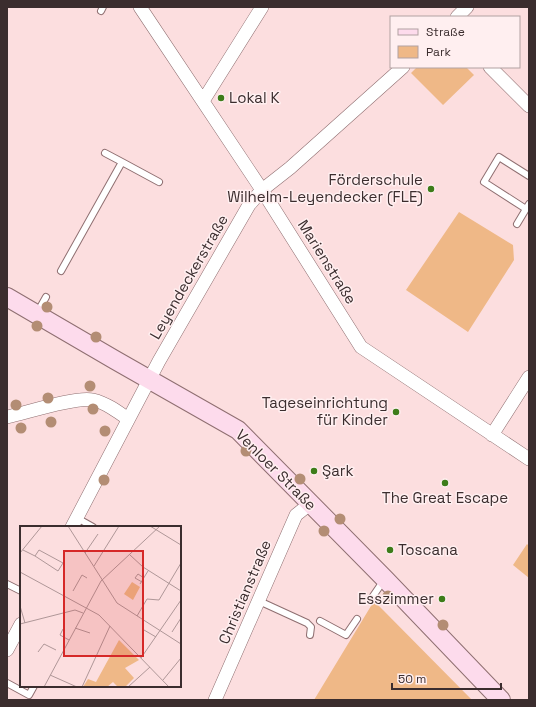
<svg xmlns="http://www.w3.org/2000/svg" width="536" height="707" viewBox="0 0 536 707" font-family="'Space Grotesk',sans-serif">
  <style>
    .green { fill: #efb887 }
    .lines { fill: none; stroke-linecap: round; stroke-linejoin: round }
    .lane-casing { stroke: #8f6f71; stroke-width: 8 }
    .street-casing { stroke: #8f6f71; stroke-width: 14 }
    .secondary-casing { stroke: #8f6f71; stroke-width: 20 }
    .lane { stroke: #fff; stroke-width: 6 }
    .street { stroke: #fff; stroke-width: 13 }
    .secondary { stroke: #fddbec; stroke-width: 18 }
    .tree { fill: #b38d74 }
    .poi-dot { fill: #3d7c19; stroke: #ffeff0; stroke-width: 1.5 }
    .labels { text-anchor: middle; stroke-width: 3; stroke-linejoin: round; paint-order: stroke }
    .poi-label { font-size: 15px; fill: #3b2d2e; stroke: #ffeff0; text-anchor: start }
    .street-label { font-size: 15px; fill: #3b2d2e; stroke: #ffeff0 }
    .inset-road { fill: none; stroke: #af9798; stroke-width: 1 }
    .view { fill: #d62828; fill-opacity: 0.15; stroke: #d62828; stroke-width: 2 }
    .inset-edge { fill: none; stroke: #3b2d2e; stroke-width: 2 }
  </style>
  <rect width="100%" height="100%" fill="#fcdedf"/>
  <path class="green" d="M417 67H466L474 75 443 105 411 73Z
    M459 212 513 245 514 260 468 332 406 290Z
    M527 544 529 546V578L513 565Z
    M374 601 383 610 472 700H314Z"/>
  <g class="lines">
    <defs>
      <path id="lane" d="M101 11 103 7
        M105 153 122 162
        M526 209 484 182 499 157 529 176
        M517 224 529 204
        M61 271 122 162 159 182
        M37 313 46 297
        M77 518 93 527
        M7 584 21 591
        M371 599 384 580
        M259 601 307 623 311 627 310 635
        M320 621 346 635 357 619
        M7 683 29 695 34 686"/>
      <path id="street" d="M140 7 262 190 361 347 529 459
        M457 17 467 7
        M490 67 529 106
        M203 101 262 7
        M7 417C26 413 76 396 93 400 106 403 117 411 128 419
        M492 435 529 377
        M72 527 159 361 249 205 262 190 290 168 403 67
        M7 650 21 624
        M215 700 296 515 311 503"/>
      <path id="secondary" d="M7 297 115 360 238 430 385 579 501 700"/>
    </defs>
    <use href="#lane" class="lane-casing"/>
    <use href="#street" class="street-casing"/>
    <use href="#secondary" class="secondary-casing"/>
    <use href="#lane" class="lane"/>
    <use href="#street" class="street"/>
    <use href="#secondary" class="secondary"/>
  </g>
  <g class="tree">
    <circle cx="47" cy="307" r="5.5"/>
    <circle cx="37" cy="326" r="5.5"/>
    <circle cx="96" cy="337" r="5.5"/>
    <circle cx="90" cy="386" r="5.5"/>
    <circle cx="48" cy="398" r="5.5"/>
    <circle cx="16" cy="405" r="5.5"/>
    <circle cx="93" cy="409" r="5.5"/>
    <circle cx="51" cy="422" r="5.5"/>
    <circle cx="21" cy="428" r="5.5"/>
    <circle cx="105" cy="431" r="5.5"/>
    <circle cx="246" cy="451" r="5.5"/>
    <circle cx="300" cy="479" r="5.5"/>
    <circle cx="104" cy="480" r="5.5"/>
    <circle cx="340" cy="519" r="5.5"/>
    <circle cx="324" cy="531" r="5.5"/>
    <circle cx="388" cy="596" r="5.5"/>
    <circle cx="443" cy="625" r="5.5"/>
  </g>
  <g class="poi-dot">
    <circle cx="221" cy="98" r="4"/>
    <circle cx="431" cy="189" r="4"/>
    <circle cx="396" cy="412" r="4"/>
    <circle cx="314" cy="471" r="4"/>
    <circle cx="445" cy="483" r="4"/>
    <circle cx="390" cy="550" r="4"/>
    <circle cx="442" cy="599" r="4"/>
  </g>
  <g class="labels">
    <g class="poi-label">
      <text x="229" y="103">Lokal K</text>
      <text x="423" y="185" text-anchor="end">Förderschule<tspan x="423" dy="17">Wilhelm-Leyendecker (FLE)</tspan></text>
      <text x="388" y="408" text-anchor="end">Tageseinrichtung<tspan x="388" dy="17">für Kinder</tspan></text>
      <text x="322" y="476">Şark</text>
      <text x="445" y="503" text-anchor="middle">The Great Escape</text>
      <text x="398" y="555">Toscana</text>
      <text x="434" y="604" text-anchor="end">Esszimmer</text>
    </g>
    <g class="street-label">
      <text transform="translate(327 262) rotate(58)" y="5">Marienstraße</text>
      <text transform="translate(189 277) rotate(-60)" y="5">Leyendeckerstraße</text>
      <text transform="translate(276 470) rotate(45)" y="5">Venloer Straße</text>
      <text transform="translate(245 592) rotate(-67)" y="5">Christianstraße</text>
    </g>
  </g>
  <g transform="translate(20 526)">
    <rect width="161" height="161" fill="#fcdedf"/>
    <path d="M112 56 120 61 113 74 104 68ZM99 114 119 134 105 142 114 152 105 161H98L93 156 87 161H63L68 153 76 156Z" fill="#efb887"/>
    <path class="inset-road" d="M48 0 97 77 161 118M130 0 161 19M3 24 15 30 19 24 43 37 38 45 15 30M0 27 22 0M65 27 78 8M110 29 123 41 161 65M74 40 99 0M0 46 79 89 149 161M122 56 115 52 118 48 124 52M120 58 128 45M53 65 62 49 67 52M0 80 5 97M117 90 127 73 139 74 161 37M0 98 55 84 63 87M55 102 70 107M43 103 40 109 49 114M124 104 136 111M152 106 161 92M18 126 24 118 36 124M121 132 161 74M30 149 57 161M143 154 161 132M24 161 81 55 140 0M62 161 90 100M108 161 130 141"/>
    <path class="view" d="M44 25H123V130H44Z"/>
    <rect width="161" height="161" class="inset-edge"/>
  </g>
  <rect width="536" height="707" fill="none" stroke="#3b2d2e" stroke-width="16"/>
  <rect x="390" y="16" width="130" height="52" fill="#ffeff0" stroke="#b1a1a2"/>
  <rect x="398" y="29" width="20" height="6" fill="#fddbec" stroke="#b1a1a2"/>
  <text x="426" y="36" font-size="12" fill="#3b2d2e">Straße</text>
  <rect x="398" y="46" width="20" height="12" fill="#efb887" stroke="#b1a1a2"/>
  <text x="426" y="56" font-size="12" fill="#3b2d2e">Park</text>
  <path d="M392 683v6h109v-6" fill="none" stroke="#3b2d2e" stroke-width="2"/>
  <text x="398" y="683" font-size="12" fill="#3b2d2e" stroke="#ffeff0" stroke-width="3" paint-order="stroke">50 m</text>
</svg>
